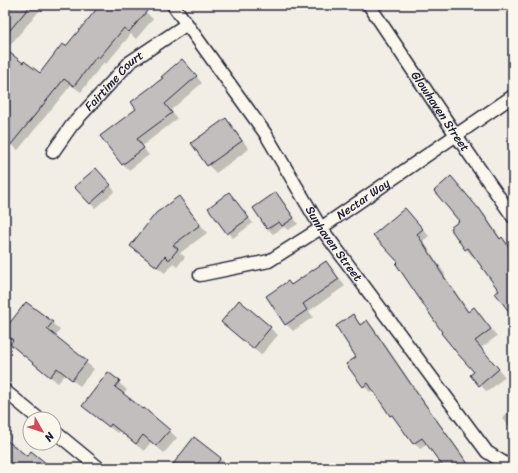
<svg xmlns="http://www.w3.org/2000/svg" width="518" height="473" viewBox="0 0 518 473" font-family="Sriracha,sans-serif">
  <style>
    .shadow { fill: #0003 }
    .building { fill: #c2bebe; stroke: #22223b }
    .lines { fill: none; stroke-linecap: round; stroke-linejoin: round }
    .minor-casing { stroke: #22223b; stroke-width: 15 }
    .minor { stroke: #fbf7ec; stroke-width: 12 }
    .labels { text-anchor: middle; stroke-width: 3.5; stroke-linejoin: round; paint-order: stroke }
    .street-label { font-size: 12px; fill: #22223b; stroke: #fbf7ec }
  </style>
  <rect width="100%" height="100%" fill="#f2eee5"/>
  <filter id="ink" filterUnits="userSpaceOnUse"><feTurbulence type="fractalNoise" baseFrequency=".025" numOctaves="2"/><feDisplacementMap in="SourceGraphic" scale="8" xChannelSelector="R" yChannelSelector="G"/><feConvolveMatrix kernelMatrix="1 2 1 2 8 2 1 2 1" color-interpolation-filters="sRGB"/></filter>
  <g filter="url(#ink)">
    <path class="shadow" d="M5 5H47L42 11 40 10 5 51 23 64 40 75 66 48 100 7 98 5H138L153 19 136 39 131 34 106 64 104 62 81 92 71 85 18 150 5 140Z
      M188 66 202 83 171 110 177 119 142 146 149 155 129 170 123 164 137 109Z
      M226 119 233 127 249 149 216 173 208 165 192 143Z
      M513 138V151L506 143Z
      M101 174 115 191 95 208 90 203Z
      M229 193 253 223 233 238 209 208Z
      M276 193 281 198 298 224 288 230 284 227 273 234 268 229 254 208Z
      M179 198 186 205 207 233 180 253 185 257 177 267 173 263 165 273 139 254 132 246Z
      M405 209 429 236 423 241 445 274 444 275 469 312 474 308 497 336 481 348 505 377 487 392 471 375 475 372 444 332 399 263Z
      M479 209 485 215 501 239 513 252V315L500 291 474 255 472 256 466 249Z
      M326 262 332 269 345 286 309 311 313 317 293 331 286 324 267 296 291 286Z
      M239 301 278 335 261 355 230 329Z
      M353 316 361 325 367 321 373 327 425 403 471 467 473 465 477 468H445L428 444 420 449 391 415 374 389 370 392 364 386 357 357Z
      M52 323 60 330 55 337 94 369 80 386 65 375 58 383 18 351 11 344 13 341 5 333V330Z
      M109 374 127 390 123 395 169 430 177 438 164 453 151 442 144 451 119 431 117 433 91 413 84 406Z
      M513 405V429L502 419Z
      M5 430 12 437 5 445Z
      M220 459 228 466 226 468H171Z"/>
    <path class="building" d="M5 5H31L5 36Z
      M100 5H140L147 11 129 32 124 28 99 58 97 56 74 86 64 79 5 152V49L23 63 24 61 40 73 62 44 66 46Z
      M182 59 197 76 165 104 172 113 137 139 144 148 122 165 100 136 136 109 131 102 163 78 161 77Z
      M226 118 242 141 207 166 191 143Z
      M96 168 111 185 90 204 74 187Z
      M451 176 478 208H479L500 239 502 237 513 253V317L495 293 499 291 468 248 465 250 450 228 459 221 434 191Z
      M229 192 249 218 227 234 208 208Z
      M276 192 294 218 282 226 279 222 267 229 253 208Z
      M179 196 200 225 173 245 178 249 169 260 165 256 157 267 130 246 156 213Z
      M405 208 423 229 417 234 439 267 438 268 468 312 474 307 491 329 475 341 499 369 479 386 470 375 474 372 458 354 441 333 442 332 396 264 398 262 373 235Z
      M326 261 339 279 303 304 307 310 285 325 266 296 288 281 291 285Z
      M239 300 271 327 253 349 221 322Z
      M26 302 53 322 47 329 87 361 72 380 57 368 50 377 10 344 13 340 5 334V329Z
      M353 314 360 325 367 320 419 396 471 468H444L422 438 413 444 392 415 390 416 368 383 363 387 346 364 356 357 336 326Z
      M108 372 120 381 115 387 143 409 144 408 170 430 156 446 143 435 136 444 111 424 109 427 82 406Z
      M194 437 221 458 213 468H170Z
      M5 439 27 456 31 451 52 468H5Z"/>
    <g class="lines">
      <defs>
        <g id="minor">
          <path id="s1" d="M173 5 265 133 321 228 487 452 512 468"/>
          <path id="s2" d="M369 5 456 135 513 217"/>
          <path id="s3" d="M53 152 72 125 130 62 187 24"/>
          <path id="s4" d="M200 275 269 261 321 228 513 96"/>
          <path d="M5 391 39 419"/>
          <path d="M54 431 99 468"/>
        </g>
      </defs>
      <use href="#minor" class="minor-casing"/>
      <use href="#minor" class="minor"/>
    </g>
  </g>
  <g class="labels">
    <g class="street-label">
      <text dy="4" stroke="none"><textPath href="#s3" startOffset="94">Fairtime Court</textPath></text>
      <text dy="4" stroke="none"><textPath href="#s2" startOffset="128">Glowhaven Street</textPath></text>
      <text dy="4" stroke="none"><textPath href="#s4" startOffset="183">Nectar Way</textPath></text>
      <text dy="4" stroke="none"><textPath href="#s1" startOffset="288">Sunhaven Street</textPath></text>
    </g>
  </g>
  <rect width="518" height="473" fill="none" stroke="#fbf7ec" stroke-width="20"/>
  <rect x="10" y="10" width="498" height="453" fill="none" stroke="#22223b" stroke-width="1.5" filter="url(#ink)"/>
  <g transform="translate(42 431) rotate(129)"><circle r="19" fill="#fbf7ec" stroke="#a4a2a5"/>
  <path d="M0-3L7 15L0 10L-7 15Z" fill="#d1495b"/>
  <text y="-6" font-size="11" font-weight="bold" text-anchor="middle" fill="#22223b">N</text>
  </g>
</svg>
